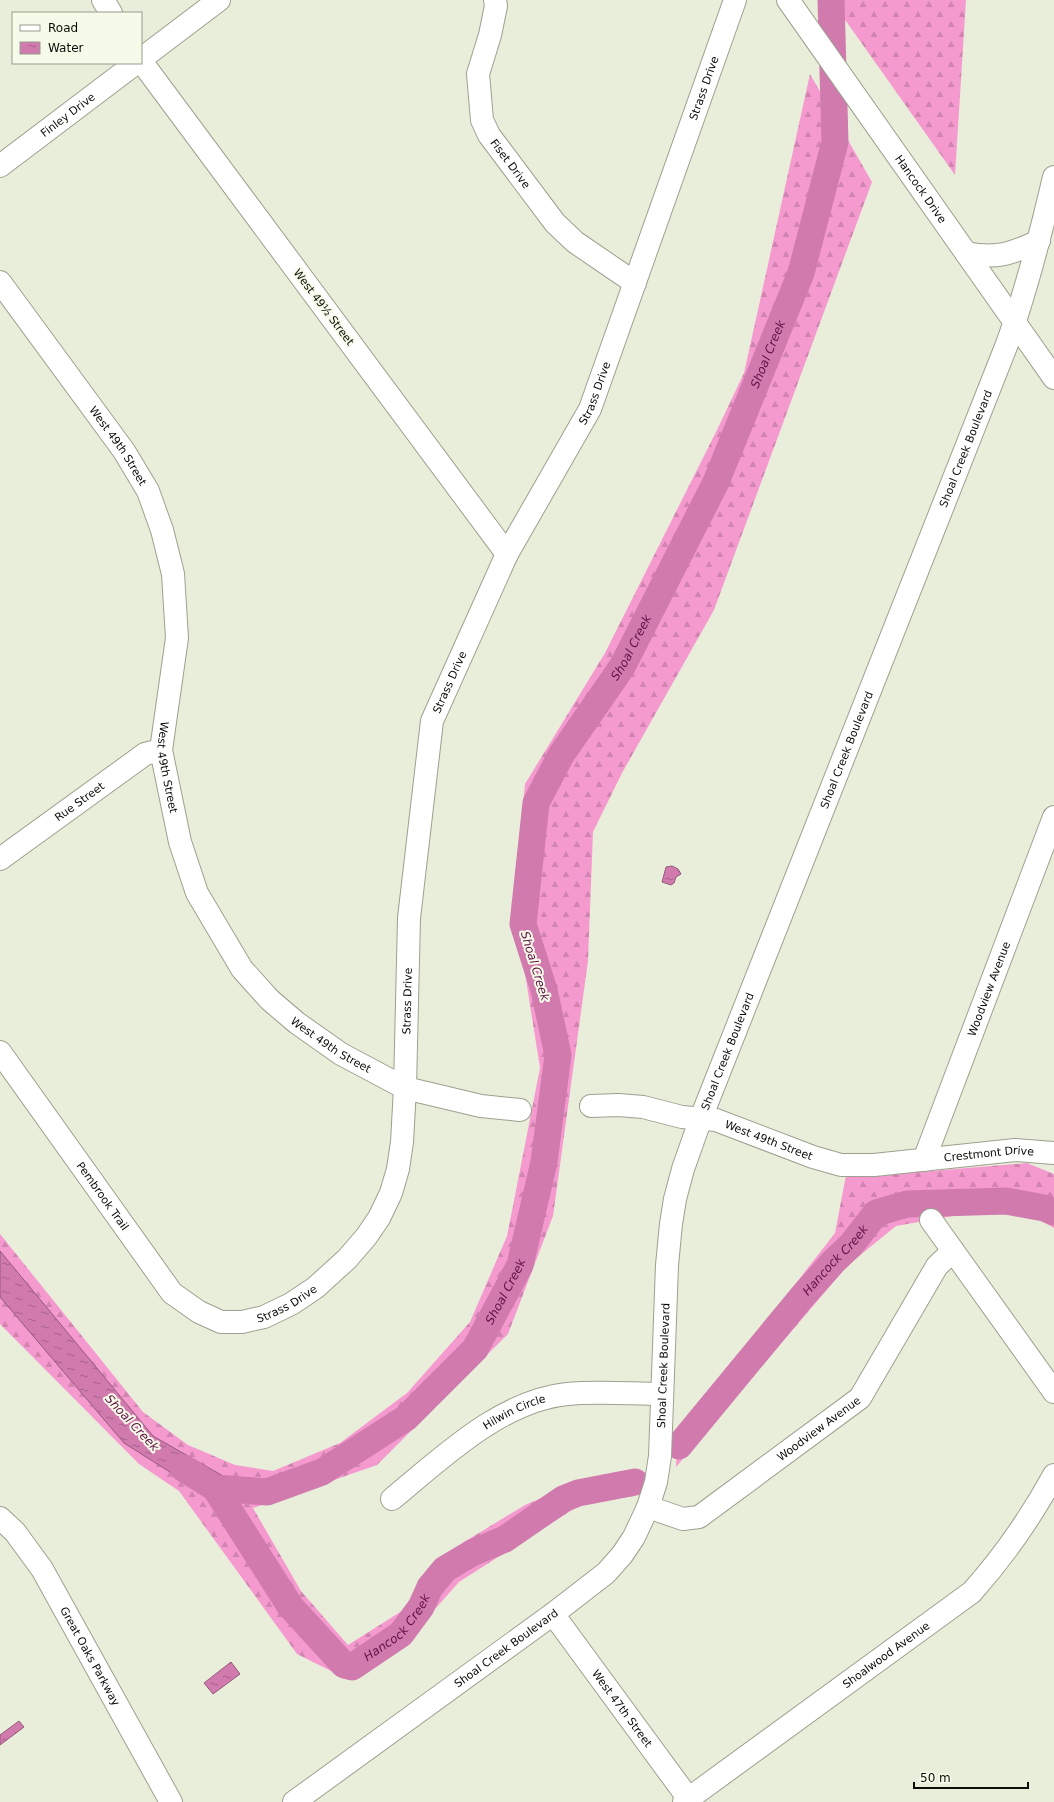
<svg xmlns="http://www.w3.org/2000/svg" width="1054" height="1802" viewBox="0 0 1054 1802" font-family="'DejaVu Sans',sans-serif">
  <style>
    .forest { fill: url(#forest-firs) }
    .water { fill: url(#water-ripples); stroke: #96597c }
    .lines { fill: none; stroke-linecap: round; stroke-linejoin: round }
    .river { stroke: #d17aae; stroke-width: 27 }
    .minor-casing { stroke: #9ca18f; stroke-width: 24 }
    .minor { stroke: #fff; stroke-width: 22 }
    .labels { text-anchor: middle; stroke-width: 4; stroke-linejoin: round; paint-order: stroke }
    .street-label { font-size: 11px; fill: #0b0c07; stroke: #f6fbe9 }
    .water-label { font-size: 12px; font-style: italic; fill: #5f1146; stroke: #f6fbe9 }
  </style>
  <defs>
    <pattern id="forest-firs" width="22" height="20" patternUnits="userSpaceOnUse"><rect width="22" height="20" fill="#f59acf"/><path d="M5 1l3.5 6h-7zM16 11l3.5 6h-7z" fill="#d184b0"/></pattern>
    <pattern id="water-ripples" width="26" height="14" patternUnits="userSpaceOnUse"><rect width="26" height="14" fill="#d17aae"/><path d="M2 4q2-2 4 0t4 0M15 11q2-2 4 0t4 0" fill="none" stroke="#a8628c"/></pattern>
  </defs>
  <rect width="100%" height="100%" fill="#e9eedb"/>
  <path class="forest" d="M831 0H966L955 175Z
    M810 74 872 182 714 610 622 773 593 832 588 961 553 1216 508 1334 377 1465 253 1508 301 1591 348 1645 405 1609 423 1583 464 1542 525 1505 583 1480 634 1470V1496L580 1505 459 1582 420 1626 349 1680 297 1654 179 1491 139 1464 0 1324V1234L143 1412 188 1445 235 1465 273 1471 340 1443 407 1393 470 1322 507 1236 540 1068 521 948 513 919 525 784 605 653 717 430 744 373Z
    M1027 1163 1054 1174V1228L1034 1217 987 1210 896 1226 848 1265 676 1467 678 1427 702 1404 835 1233 847 1170 857 1172H919Z"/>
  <path class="water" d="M672 866 678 869 681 874 676 877 674 883 671 885 662 882 666 867Z
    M0 1251 153 1436 223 1476 208 1496 124 1443 0 1297Z
    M231 1662 240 1674 213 1694 204 1683Z
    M19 1721 24 1727 0 1745V1735Z"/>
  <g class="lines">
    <g class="river">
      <path id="s1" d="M679 1446 801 1298 833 1262 851 1245 876 1213 907 1204 1006 1201 1044 1208 1054 1212"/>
      <path id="s2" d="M183 1468 215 1488 267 1492 322 1472 406 1418 475 1349 520 1265 544 1162 558 1055 544 990 523 924 536 803 561 755 622 667 716 482 801 273 835 142 831 0"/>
      <path id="s3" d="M215 1488 290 1606 344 1665 352 1667 401 1634 421 1607 430 1587 445 1569 472 1553 505 1539 563 1499 578 1493 635 1482"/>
    </g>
    <defs>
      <g id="minor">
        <path d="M103 0 111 13"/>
        <path id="s4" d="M495 0 496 6 490 35 478 74 482 120 489 135 555 223 575 242 635 283"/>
        <path id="s5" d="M788 0 1054 378"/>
        <path d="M141 59 219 0"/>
        <path d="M141 61 507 554"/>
        <path id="s6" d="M0 166 136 63"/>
        <path d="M966 253C997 259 1011 254 1039 241"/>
        <path id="s7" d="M0 282 124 451 148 491 162 530 173 574 177 638 161 750 180 842 197 893 242 969 270 1000 297 1023 341 1054 405 1088 481 1106 520 1110"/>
        <path id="s8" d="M0 859 145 754 161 750"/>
        <path id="s9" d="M0 1052 172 1293 199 1312 221 1322H242L264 1317 291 1304 315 1288 347 1259 366 1237 379 1218 391 1193 398 1169 402 1142 405 1088 409 918 432 721 507 554 590 409 735 0"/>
        <path id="s10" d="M591 1106 618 1105 643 1107 682 1117 716 1120 813 1157 841 1165H874L1015 1150 1054 1153"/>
        <path id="s11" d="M924 1160 1054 817"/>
        <path d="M931 1220 1054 1392"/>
        <path id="s12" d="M392 1499C442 1458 500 1401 567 1394 598 1391 631 1394 662 1394"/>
        <path id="s13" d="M648 1507 683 1519 699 1517 860 1398 937 1266 953 1251"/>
        <path id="s14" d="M0 1518 15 1532 42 1569 171 1802"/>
        <path id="s15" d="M553 1614 691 1802"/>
        <path id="s16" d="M294 1802 553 1614 606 1573 622 1555 634 1537 648 1507 656 1482 660 1456 667 1265 671 1224 675 1199 683 1169 701 1118 1007 344C1027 289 1041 233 1054 177"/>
        <path id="s17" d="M684 1802 972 1592C1004 1556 1031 1517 1054 1475"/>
      </g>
    </defs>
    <use href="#minor" class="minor-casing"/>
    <use href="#minor" class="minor"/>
  </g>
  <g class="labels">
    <g class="street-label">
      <text dy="4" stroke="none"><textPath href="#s9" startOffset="1744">Strass Drive</textPath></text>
      <text dy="4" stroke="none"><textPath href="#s6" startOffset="85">Finley Drive</textPath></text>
      <text dy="4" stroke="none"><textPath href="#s4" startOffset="175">Fiset Drive</textPath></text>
      <text dy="4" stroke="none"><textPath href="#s5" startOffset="231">Hancock Drive</textPath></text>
      <text transform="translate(324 307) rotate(53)" y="4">West 49½ Street</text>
      <text dy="4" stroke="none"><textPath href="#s9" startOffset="1420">Strass Drive</textPath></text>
      <text dy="4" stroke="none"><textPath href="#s7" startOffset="202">West 49th Street</textPath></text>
      <text dy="4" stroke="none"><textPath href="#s16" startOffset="1581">Shoal Creek Boulevard</textPath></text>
      <text dy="4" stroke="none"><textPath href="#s9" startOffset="1096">Strass Drive</textPath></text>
      <text dy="4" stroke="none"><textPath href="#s16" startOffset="1257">Shoal Creek Boulevard</textPath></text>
      <text dy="4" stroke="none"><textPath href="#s7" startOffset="538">West 49th Street</textPath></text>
      <text dy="4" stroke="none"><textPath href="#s8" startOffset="98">Rue Street</textPath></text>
      <text dy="4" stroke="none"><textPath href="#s11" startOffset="183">Woodview Avenue</textPath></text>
      <text dy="4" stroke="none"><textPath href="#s9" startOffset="772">Strass Drive</textPath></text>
      <text dy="4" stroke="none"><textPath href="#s7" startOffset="874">West 49th Street</textPath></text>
      <text dy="4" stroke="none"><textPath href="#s16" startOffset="933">Shoal Creek Boulevard</textPath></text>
      <text dy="4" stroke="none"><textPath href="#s10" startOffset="183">West 49th Street</textPath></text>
      <text dy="4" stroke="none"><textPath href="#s10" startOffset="408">Crestmont Drive</textPath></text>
      <text dy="4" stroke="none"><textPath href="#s9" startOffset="177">Pembrook Trail</textPath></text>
      <text dy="4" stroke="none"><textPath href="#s9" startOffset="423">Strass Drive</textPath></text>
      <text dy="4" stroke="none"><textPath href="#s16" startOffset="609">Shoal Creek Boulevard</textPath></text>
      <text dy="4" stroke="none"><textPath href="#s12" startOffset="151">Hilwin Circle</textPath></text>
      <text dy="4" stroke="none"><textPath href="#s13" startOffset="202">Woodview Avenue</textPath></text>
      <text dy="4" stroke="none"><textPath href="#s16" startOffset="262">Shoal Creek Boulevard</textPath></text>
      <text dy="4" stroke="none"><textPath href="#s17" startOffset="250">Shoalwood Avenue</textPath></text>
      <text dy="4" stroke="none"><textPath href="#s14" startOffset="166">Great Oaks Parkway</textPath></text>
      <text dy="4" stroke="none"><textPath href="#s15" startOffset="117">West 47th Street</textPath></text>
    </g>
    <g class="water-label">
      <text dy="4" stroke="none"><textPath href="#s2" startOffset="1419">Shoal Creek</textPath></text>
      <text dy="4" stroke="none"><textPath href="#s2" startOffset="1095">Shoal Creek</textPath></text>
      <text transform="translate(535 966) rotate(73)" y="4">Shoal Creek</text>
      <text dy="4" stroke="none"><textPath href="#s1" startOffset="243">Hancock Creek</textPath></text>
      <text dy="4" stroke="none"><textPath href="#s2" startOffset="411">Shoal Creek</textPath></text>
      <text transform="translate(132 1423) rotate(47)" y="4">Shoal Creek</text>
      <text dy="4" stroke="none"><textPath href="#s3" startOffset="289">Hancock Creek</textPath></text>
    </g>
  </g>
  <rect x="12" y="12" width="130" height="52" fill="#f6fbe9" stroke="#989b8f"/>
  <rect x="20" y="25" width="20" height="6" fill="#ffffff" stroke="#989b8f"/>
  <text x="48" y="32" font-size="12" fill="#0b0c07">Road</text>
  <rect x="20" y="42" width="20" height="12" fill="url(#water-ripples)" stroke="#989b8f"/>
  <text x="48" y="52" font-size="12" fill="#0b0c07">Water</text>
  <path d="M914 1782v6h114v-6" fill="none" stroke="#0b0c07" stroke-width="2"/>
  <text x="920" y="1782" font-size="12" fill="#0b0c07" stroke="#f6fbe9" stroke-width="3" paint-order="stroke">50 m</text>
</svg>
